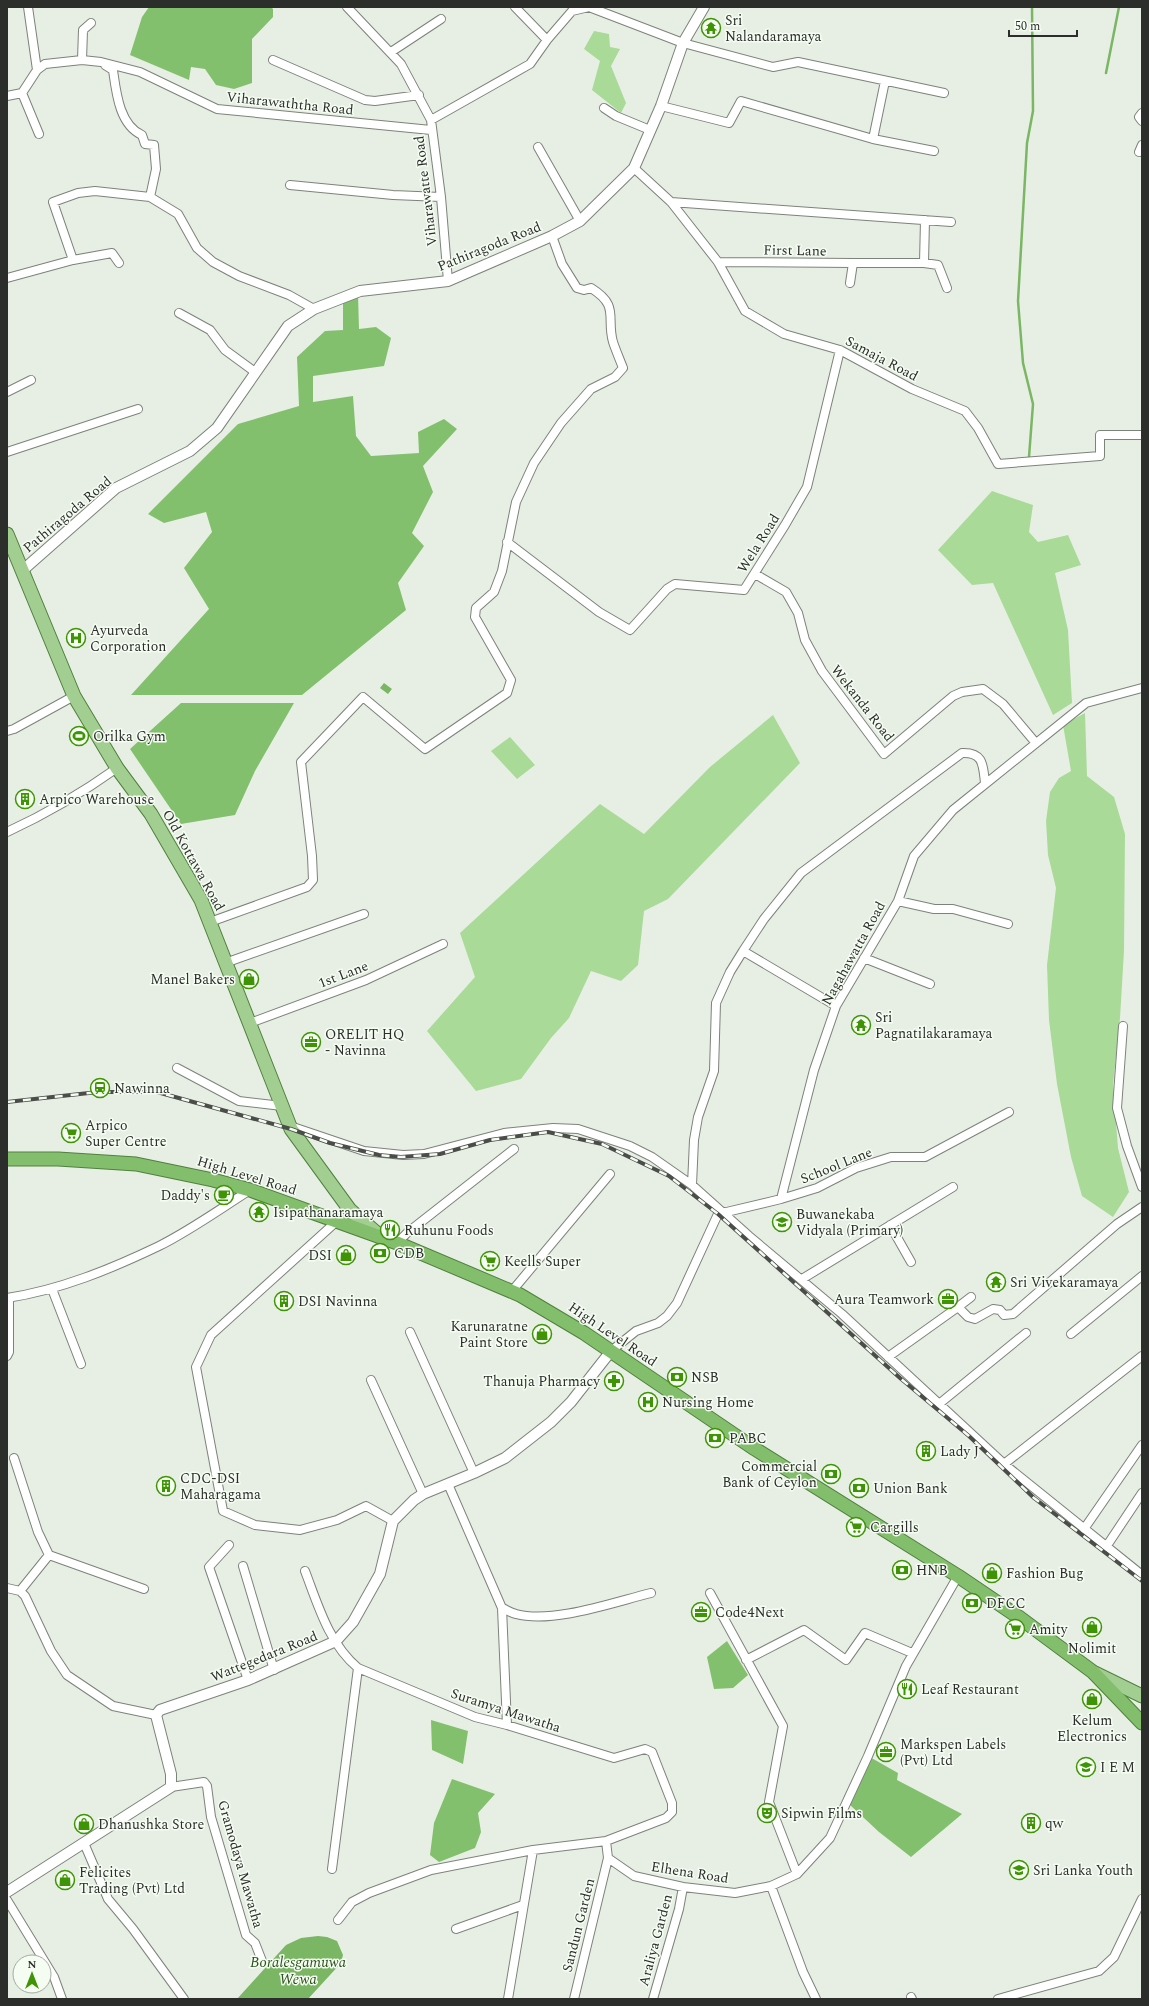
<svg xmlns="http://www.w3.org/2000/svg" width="1149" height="2006" viewBox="0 0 1149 2006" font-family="Spectral,serif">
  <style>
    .green { fill: #a9da98 }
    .forest { fill: #83c06d }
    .water { fill: #7ab663 }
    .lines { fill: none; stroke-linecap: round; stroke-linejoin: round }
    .stream { stroke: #7ab663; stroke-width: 2.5 }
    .minor-casing { stroke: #7c837a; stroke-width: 10 }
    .tertiary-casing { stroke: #7c837a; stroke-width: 12 }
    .primary-casing { stroke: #50813d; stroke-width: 15 }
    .trunk-casing { stroke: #50813d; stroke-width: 15 }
    .minor { stroke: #fff; stroke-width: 8 }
    .tertiary { stroke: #fff; stroke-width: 10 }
    .primary { stroke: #a2ce91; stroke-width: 13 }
    .trunk { stroke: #83be6c; stroke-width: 13 }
    .rail-casing { stroke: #4a4d48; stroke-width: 4 }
    .rail { stroke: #f5fcf2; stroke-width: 2.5; stroke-dasharray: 8; stroke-linecap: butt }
    .labels { text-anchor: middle; stroke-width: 3; stroke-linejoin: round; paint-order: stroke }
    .poi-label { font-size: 14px; fill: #2b2e2a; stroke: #f5fcf2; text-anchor: start }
    .street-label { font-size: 14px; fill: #2b2e2a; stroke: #f5fcf2 }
    .water-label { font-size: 15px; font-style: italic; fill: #2b531b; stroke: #f5fcf2 }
  </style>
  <rect width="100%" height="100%" fill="#e7efe5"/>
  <path class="green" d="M594 31 609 34 610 47 620 49 611 66 626 103 621 113 592 90 600 61 584 49Z
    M992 491 1033 505 1029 532 1038 542 1068 535 1081 565 1055 573 1068 630 1072 703 1053 715 993 583 972 585 938 550Z
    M1085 713 1087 776 1114 797 1125 834 1124 951 1120 1018 1113 1085 1118 1148 1129 1192 1113 1217 1082 1196 1071 1157 1057 1084 1049 1020 1047 965 1056 888 1048 855 1046 821 1050 792 1059 778 1071 771 1063 725Z
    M773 715 800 763 668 899 644 911 638 965 621 981 591 971 569 1018 551 1038 521 1079 476 1091 427 1031 475 977 460 933 600 804 644 834 710 767Z
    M510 737 535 765 517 779 491 751Z"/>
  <path class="forest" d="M149 7H271L273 9V17L252 39V83L234 89 216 85 205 69 191 67 189 80 130 55 142 17Z
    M358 294 359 329 376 327 391 338 384 366 313 376V402L353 396 356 436 371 456 419 453 418 432 444 419 457 429 423 466 433 492 412 533 424 546 398 583 406 610 302 695H131L209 609 184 568 212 532 206 512 164 523 148 514 238 424 299 406 297 357 325 331 343 330V300Z
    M181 703H294L255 771 235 815 181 824 130 749Z
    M727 1641 748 1675 733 1688 714 1689 707 1657Z
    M431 1720 468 1731 463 1764 432 1750Z
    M868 1756 898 1773 897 1780 962 1814 911 1857 879 1832 850 1805Z
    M452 1779 495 1794 478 1813 481 1832 475 1848 439 1862 430 1855 434 1823Z"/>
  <path class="water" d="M384 683 392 689 388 694 380 688Z
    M318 1936 327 1937 337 1941 343 1955 341 1963 308 1999H237L286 1945 301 1938Z"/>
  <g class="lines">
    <path class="stream" d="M1106 73 1119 7
      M1029 457 1033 404 1023 363 1018 301 1027 143 1033 111 1032 7"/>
    <defs>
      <path id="minor" d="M28 7 37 70
        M347 7 401 64 431 120
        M515 7 547 40
        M391 52 441 19
        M82 60 83 30 91 23
        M273 60 365 100 375 101 419 95
        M105 65 113 70C116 91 119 125 142 135L145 144 154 145 156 169 150 197
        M22 93 39 134
        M7 96 22 93 37 70 45 64 82 60 101 62 140 72 217 109 431 130
        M661 106 729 123 741 101 873 139 934 151
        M604 108 616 116 650 130
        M1142 113 1139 117 1142 121
        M873 139 885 81
        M538 147 580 221
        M1139 152 1142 145
        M634 168 671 202 718 262 745 311 784 334 840 350 912 389 965 411 978 428 998 464 1100 456V435H1142
        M290 185 393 195 441 197
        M671 202 951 222
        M925 220 924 263 938 265 947 288
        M73 260 53 202 78 193 95 191 150 197 178 214 197 248 213 262 239 276 289 295 314 309
        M718 262 853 263 850 283
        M853 263H924
        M7 278 73 260 112 253 119 263
        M448 281 441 197 431 120 530 64 547 40 572 11 589 7 683 43 773 67 798 62 944 93
        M179 313 210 330 225 350 255 372
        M7 392 31 380
        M7 452 138 409
        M507 542 599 612 630 630 667 589 675 584 744 590 785 525 807 487 840 350
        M755 574 786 592 798 613 805 640 822 671 884 754 953 696 962 692 983 689 1003 704 1035 742
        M7 731 14 729 74 696
        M7 832C46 814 82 793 117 768
        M898 901 934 909H953L1008 924
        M210 922 307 887 313 880 312 856 301 762 363 697 425 749 507 693 511 680 475 617 476 608 494 592 502 571 516 502 534 463 561 423 591 389 615 377 623 368C620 360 616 351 613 342 606 317 620 306 591 288L584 290 577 288 562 264 552 236
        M743 951 764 919 801 873 962 753C984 752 983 766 985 783
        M864 958 930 984
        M225 963 364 914
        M250 1023 366 980 443 944
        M1123 1026 1117 1108 1127 1146 1142 1187
        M177 1068 239 1101 282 1106
        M290 1126 364 1151 403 1155 424 1154 504 1133 553 1128 578 1129 630 1146 652 1157 692 1185 749 1236 842 1314 1004 1464 1142 1575
        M692 1185 694 1140 698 1117 714 1071 716 1003 730 972 743 951 836 1006
        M781 1199 817 1188 856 1168 891 1157H925L1009 1112
        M337 1221 211 1335 196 1367 223 1511 255 1525 300 1530 337 1520 366 1506 393 1521
        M890 1225 911 1262
        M397 1243 407 1233 514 1149
        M802 1279 953 1187
        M52 1289 81 1364
        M512 1291 610 1174
        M7 1298C60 1290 111 1269 159 1246 191 1230 220 1209 250 1190
        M958 1307 971 1297
        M410 1332 474 1473
        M1071 1334 1142 1276
        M611 1351 636 1331 658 1323 667 1316 677 1303 718 1214 781 1199 814 1070 836 1006 898 901 914 856 953 810 1086 703 1142 688
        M7 1356 9 1352V1298
        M888 1357 958 1307 968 1317 975 1319 993 1309 1000 1310 1004 1315 1013 1314 1117 1224 1142 1207
        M371 1380 423 1494
        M939 1404 1026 1333
        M14 1458 38 1532 49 1555 20 1591
        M1004 1464 1142 1356
        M448 1484 502 1608 507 1725
        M1084 1529 1142 1445
        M229 1545 209 1567 248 1680
        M1106 1547 1142 1493
        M49 1555 144 1589
        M243 1566 274 1670
        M305 1571C318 1605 329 1644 358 1668L475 1717 507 1725 614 1758 645 1749 652 1752 672 1803V1812L666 1818 606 1841
        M7 1588 20 1591 25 1596 51 1651 67 1675 113 1706 156 1715
        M710 1593 783 1726 769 1802 797 1874
        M502 1608C507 1610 511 1613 516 1614 553 1624 614 1602 651 1593
        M746 1660 804 1630 846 1660 865 1633 912 1653
        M171 1787 204 1782 207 1786 211 1817 246 1935 255 1943 262 1961
        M84 1843 108 1899 133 1929 184 1999
        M332 1869 358 1668
        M771 1886 803 1972 816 1999
        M7 1900 54 1977 62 1999
        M338 1920 352 1902 369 1893 431 1870 533 1850 606 1841 608 1858 634 1876 683 1887 735 1893 771 1886 797 1874 830 1838 868 1756 906 1666 958 1576
        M456 1929 523 1905
        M911 1997 912 1999
        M508 1999 533 1850
        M574 1999 608 1858
        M653 1999 679 1909 683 1887
        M998 1999 1099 1971 1114 1957 1142 1899"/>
      <path id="tertiary" d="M23 570 116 488 190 451 217 428 288 326 314 309 360 291 448 281 552 236 580 221 634 168 661 106 683 43 704 7
        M7 1892 171 1787V1774L156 1715 160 1710 248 1680 336 1641 353 1622 380 1574 393 1521 414 1500 423 1494 474 1473 505 1458 551 1422 571 1402 611 1351"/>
      <path id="primary" d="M7 534 74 696 117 768 151 814 201 900 291 1129 350 1210 380 1236
        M1095 1673 1142 1696"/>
      <path id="trunk" d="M7 1159H58L136 1164 213 1180 250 1190 397 1243 520 1295 584 1333 755 1449 958 1576 1020 1618 1093 1672 1142 1723"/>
    </defs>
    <use href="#minor" class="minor-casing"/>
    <use href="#tertiary" class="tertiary-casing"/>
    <use href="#primary" class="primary-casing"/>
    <use href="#trunk" class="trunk-casing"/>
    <use href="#minor" class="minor"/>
    <use href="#tertiary" class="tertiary"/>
    <use href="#primary" class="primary"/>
    <use href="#trunk" class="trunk"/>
    <defs>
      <path id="rail" d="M7 1102 98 1092H157L291 1129 330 1143 379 1155 401 1157 440 1154 490 1140 548 1132 602 1144 669 1176 718 1214 900 1378 969 1436 1034 1498 1142 1581"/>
    </defs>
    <use href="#rail" class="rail-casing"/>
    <use href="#rail" class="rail"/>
  </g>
  <defs>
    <symbol id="temple-ring" viewBox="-11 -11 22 22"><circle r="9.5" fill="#f5fcf2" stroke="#3e9404" stroke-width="1.5"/><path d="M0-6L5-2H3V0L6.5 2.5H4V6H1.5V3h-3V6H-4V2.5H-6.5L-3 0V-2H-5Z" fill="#3e9404"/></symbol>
    <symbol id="hospital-ring" viewBox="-11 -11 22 22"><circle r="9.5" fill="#f5fcf2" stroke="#3e9404" stroke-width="1.5"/><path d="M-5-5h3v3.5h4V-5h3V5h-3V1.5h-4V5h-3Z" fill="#3e9404"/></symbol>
    <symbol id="stadium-ring" viewBox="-11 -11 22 22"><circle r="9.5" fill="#f5fcf2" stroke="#3e9404" stroke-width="1.5"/><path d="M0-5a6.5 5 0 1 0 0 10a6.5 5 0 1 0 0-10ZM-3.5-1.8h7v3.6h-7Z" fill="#3e9404"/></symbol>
    <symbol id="building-ring" viewBox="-11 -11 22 22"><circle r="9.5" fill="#f5fcf2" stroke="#3e9404" stroke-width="1.5"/><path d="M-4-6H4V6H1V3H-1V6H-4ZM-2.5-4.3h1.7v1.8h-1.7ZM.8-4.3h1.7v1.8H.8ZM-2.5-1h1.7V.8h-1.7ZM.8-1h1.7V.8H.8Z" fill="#3e9404"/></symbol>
    <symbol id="shop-ring" viewBox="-11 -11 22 22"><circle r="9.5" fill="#f5fcf2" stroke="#3e9404" stroke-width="1.5"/><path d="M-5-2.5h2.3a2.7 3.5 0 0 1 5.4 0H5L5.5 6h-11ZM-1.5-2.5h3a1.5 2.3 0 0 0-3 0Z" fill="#3e9404"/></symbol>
    <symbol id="office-ring" viewBox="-11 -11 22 22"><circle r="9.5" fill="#f5fcf2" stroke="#3e9404" stroke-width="1.5"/><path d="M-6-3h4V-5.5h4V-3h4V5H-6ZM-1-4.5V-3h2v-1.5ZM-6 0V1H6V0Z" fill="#3e9404"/></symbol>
    <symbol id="station-ring" viewBox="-11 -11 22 22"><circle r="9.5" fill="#f5fcf2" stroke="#3e9404" stroke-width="1.5"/><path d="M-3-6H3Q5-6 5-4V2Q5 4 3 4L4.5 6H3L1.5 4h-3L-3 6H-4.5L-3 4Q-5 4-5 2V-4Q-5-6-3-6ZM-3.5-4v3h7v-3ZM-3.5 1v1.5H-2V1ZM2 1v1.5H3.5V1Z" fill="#3e9404"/></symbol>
    <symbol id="supermarket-ring" viewBox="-11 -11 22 22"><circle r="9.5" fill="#f5fcf2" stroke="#3e9404" stroke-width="1.5"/><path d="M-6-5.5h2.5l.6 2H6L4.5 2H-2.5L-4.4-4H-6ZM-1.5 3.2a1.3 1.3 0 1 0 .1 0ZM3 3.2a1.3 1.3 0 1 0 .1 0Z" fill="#3e9404"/></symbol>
    <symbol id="cafe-ring" viewBox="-11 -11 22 22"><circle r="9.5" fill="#f5fcf2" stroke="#3e9404" stroke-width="1.5"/><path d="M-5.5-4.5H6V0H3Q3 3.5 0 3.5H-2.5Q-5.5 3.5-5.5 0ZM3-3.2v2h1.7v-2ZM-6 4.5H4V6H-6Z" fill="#3e9404"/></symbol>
    <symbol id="school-ring" viewBox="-11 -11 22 22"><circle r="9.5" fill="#f5fcf2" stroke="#3e9404" stroke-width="1.5"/><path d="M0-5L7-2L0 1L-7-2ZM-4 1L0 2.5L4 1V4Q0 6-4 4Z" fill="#3e9404"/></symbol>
    <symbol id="restaurant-ring" viewBox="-11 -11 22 22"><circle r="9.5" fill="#f5fcf2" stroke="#3e9404" stroke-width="1.5"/><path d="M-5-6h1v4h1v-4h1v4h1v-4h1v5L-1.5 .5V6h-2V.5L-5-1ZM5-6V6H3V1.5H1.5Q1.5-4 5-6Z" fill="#3e9404"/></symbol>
    <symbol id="bank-ring" viewBox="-11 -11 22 22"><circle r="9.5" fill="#f5fcf2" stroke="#3e9404" stroke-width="1.5"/><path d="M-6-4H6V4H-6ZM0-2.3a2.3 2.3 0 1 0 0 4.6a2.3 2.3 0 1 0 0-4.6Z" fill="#3e9404"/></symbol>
    <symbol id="pharmacy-ring" viewBox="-11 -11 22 22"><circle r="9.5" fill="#f5fcf2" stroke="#3e9404" stroke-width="1.5"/><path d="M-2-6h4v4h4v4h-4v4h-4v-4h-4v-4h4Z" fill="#3e9404"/></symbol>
    <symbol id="theatre-ring" viewBox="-11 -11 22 22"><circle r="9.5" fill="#f5fcf2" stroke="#3e9404" stroke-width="1.5"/><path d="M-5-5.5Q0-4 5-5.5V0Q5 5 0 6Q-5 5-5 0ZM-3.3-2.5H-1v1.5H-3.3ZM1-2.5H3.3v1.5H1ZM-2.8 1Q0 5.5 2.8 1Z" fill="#3e9404"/></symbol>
    <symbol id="university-ring" viewBox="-11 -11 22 22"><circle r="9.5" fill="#f5fcf2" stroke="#3e9404" stroke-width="1.5"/><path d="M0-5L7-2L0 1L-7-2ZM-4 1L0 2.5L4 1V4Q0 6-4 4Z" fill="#3e9404"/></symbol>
  </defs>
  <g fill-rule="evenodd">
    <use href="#temple-ring" x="700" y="17" width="22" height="22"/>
    <use href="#hospital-ring" x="65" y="627" width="22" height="22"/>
    <use href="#stadium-ring" x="68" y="725" width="22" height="22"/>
    <use href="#building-ring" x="14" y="788" width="22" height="22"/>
    <use href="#shop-ring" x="238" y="968" width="22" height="22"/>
    <use href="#temple-ring" x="850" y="1014" width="22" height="22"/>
    <use href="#office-ring" x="300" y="1031" width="22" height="22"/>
    <use href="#station-ring" x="89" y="1077" width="22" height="22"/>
    <use href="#supermarket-ring" x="60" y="1122" width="22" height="22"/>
    <use href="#cafe-ring" x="213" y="1184" width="22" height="22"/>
    <use href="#temple-ring" x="248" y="1201" width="22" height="22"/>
    <use href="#school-ring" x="771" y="1211" width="22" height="22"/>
    <use href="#restaurant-ring" x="379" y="1219" width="22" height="22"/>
    <use href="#bank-ring" x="369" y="1242" width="22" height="22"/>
    <use href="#shop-ring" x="335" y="1244" width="22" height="22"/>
    <use href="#supermarket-ring" x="479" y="1250" width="22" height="22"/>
    <use href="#temple-ring" x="985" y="1271" width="22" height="22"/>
    <use href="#office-ring" x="937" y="1288" width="22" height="22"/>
    <use href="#building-ring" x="273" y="1290" width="22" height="22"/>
    <use href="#shop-ring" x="531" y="1323" width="22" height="22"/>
    <use href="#bank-ring" x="666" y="1366" width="22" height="22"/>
    <use href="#pharmacy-ring" x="603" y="1370" width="22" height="22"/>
    <use href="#hospital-ring" x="637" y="1391" width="22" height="22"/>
    <use href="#bank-ring" x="704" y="1427" width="22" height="22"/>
    <use href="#building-ring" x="915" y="1440" width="22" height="22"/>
    <use href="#bank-ring" x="820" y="1463" width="22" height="22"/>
    <use href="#building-ring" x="155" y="1475" width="22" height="22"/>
    <use href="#bank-ring" x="848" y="1477" width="22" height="22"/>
    <use href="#supermarket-ring" x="845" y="1516" width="22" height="22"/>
    <use href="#bank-ring" x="891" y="1559" width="22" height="22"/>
    <use href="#shop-ring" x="981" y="1562" width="22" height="22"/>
    <use href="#bank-ring" x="961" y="1592" width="22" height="22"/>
    <use href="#office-ring" x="690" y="1601" width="22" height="22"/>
    <use href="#shop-ring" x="1081" y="1616" width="22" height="22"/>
    <use href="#supermarket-ring" x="1004" y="1618" width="22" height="22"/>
    <use href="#restaurant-ring" x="896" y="1678" width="22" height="22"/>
    <use href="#shop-ring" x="1081" y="1688" width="22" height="22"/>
    <use href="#office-ring" x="875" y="1741" width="22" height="22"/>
    <use href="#school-ring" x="1075" y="1756" width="22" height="22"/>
    <use href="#theatre-ring" x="756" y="1802" width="22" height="22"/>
    <use href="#building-ring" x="1020" y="1812" width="22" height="22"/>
    <use href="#shop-ring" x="73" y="1813" width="22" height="22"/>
    <use href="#university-ring" x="1008" y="1859" width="22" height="22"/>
    <use href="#shop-ring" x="54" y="1869" width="22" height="22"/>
  </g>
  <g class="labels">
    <g class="poi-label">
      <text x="725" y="25">Sri<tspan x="725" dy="16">Nalandaramaya</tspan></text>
      <text x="90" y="635">Ayurveda<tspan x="90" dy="16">Corporation</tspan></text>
      <text x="93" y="741">Orilka Gym</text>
      <text x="39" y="804">Arpico Warehouse</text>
      <text x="235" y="984" text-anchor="end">Manel Bakers</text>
      <text x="875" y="1022">Sri<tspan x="875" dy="16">Pagnatilakaramaya</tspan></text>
      <text x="325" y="1039">ORELIT HQ<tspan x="325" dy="16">- Navinna</tspan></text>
      <text x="114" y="1093">Nawinna</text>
      <text x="85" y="1130">Arpico<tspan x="85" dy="16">Super Centre</tspan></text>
      <text x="210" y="1200" text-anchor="end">Daddy's</text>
      <text x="273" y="1217">Isipathanaramaya</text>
      <text x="796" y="1219">Buwanekaba<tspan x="796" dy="16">Vidyala (Primary)</tspan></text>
      <text x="404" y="1235">Ruhunu Foods</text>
      <text x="394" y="1258">CDB</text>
      <text x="332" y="1260" text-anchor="end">DSI</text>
      <text x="504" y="1266">Keells Super</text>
      <text x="1010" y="1287">Sri Vivekaramaya</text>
      <text x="934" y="1304" text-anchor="end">Aura Teamwork</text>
      <text x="298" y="1306">DSI Navinna</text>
      <text x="528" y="1331" text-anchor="end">Karunaratne<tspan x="528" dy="16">Paint Store</tspan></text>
      <text x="691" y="1382">NSB</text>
      <text x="600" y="1386" text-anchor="end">Thanuja Pharmacy</text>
      <text x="662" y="1407">Nursing Home</text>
      <text x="729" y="1443">PABC</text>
      <text x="940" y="1456">Lady J</text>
      <text x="817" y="1471" text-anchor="end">Commercial<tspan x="817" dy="16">Bank of Ceylon</tspan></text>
      <text x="180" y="1483">CDC-DSI<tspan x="180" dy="16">Maharagama</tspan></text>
      <text x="873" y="1493">Union Bank</text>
      <text x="870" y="1532">Cargills</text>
      <text x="916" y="1575">HNB</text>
      <text x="1006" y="1578">Fashion Bug</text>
      <text x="986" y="1608">DFCC</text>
      <text x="715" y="1617">Code4Next</text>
      <text x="1029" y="1634">Amity</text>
      <text x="1092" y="1653" text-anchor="middle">Nolimit</text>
      <text x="921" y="1694">Leaf Restaurant</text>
      <text x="1092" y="1725" text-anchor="middle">Kelum<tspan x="1092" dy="16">Electronics</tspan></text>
      <text x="900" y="1749">Markspen Labels<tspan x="900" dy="16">(Pvt) Ltd</tspan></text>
      <text x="1100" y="1772">I E M</text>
      <text x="781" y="1818">Sipwin Films</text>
      <text x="1045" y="1828">qw</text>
      <text x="98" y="1829">Dhanushka Store</text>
      <text x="1033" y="1875">Sri Lanka Youth</text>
      <text x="79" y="1877">Felicites<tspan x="79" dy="16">Trading (Pvt) Ltd</tspan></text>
    </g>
    <g class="street-label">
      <text transform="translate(290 103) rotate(6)" y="5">Viharawaththa Road</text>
      <text transform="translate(425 191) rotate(-97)" y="5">Viharawatte Road</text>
      <text transform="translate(489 246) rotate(-22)" y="5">Pathiragoda Road</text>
      <text transform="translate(795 250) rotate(1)" y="5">First Lane</text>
      <text transform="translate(882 358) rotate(28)" y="5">Samaja Road</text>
      <text transform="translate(67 514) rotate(-40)" y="5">Pathiragoda Road</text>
      <text transform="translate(758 543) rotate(-58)" y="5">Wela Road</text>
      <text transform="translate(863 703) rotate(52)" y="5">Wekanda Road</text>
      <text transform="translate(194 860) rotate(61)" y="5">Old Kottawa Road</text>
      <text transform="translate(853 953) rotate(-61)" y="5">Nagahawatta Road</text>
      <text transform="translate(343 974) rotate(-21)" y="5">1st Lane</text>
      <text transform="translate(836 1165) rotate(-22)" y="5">School Lane</text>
      <text transform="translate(247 1175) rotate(17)" y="5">High Level Road</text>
      <text transform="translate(613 1334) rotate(34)" y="5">High Level Road</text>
      <text transform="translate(264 1656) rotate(-22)" y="5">Wattegedara Road</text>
      <text transform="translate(506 1710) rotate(18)" y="5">Suramya Mawatha</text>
      <text transform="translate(241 1864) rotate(74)" y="5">Gramodaya Mawatha</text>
      <text transform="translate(690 1872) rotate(9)" y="5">Elhena Road</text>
      <text transform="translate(578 1925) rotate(-76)" y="5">Sandun Garden</text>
      <text transform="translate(655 1940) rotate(-75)" y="5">Araliya Garden</text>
    </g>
    <g class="water-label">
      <text x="298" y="1967">Boralesgamuwa<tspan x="298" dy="17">Wewa</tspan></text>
    </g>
  </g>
  <rect width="1149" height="2006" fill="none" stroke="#2b2e2a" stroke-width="16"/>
  <g transform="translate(32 1974)"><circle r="19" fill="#f5fcf2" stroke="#a4aaa2"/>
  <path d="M0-3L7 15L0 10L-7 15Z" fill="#3e9404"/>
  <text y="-6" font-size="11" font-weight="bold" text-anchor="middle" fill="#2b2e2a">N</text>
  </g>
  <path d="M1009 30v6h68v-6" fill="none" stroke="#2b2e2a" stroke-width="2"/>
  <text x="1015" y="30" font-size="12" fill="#2b2e2a" stroke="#f5fcf2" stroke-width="3" paint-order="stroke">50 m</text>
</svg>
